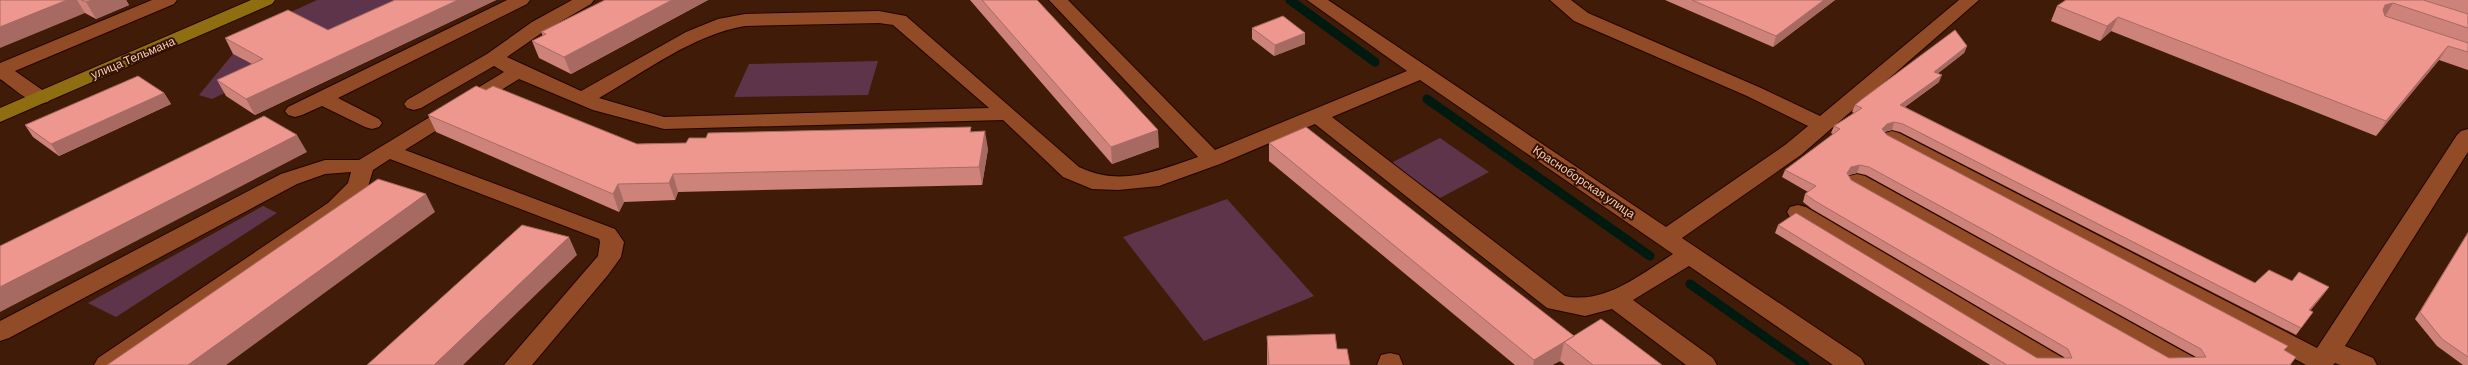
<svg xmlns="http://www.w3.org/2000/svg" width="2468" height="365" viewBox="0 0 2468 365" font-family="Barlow,sans-serif">
  <style>
    .green { fill: #5e344b }
    .lines { fill: none; stroke-linecap: round; stroke-linejoin: round }
    .stream { stroke: #001a10; stroke-width: 9 }
    .minor-casing { stroke: #250400; stroke-width: 2 }
    .major-casing { stroke: #250400; stroke-width: 2 }
    .minor { fill: #914b26; fill-rule: evenodd }
    .major { fill: #8f6e11; fill-rule: evenodd }
    .wall { fill: #cd827a; fill-rule: evenodd }
    .shaded-wall { fill: #a76a63 }
    .building { fill: #ee978e; stroke: #a76a63; fill-rule: evenodd }
    .labels { text-anchor: middle; stroke-width: 4; stroke-linejoin: round; paint-order: stroke }
    .street-label { font-size: 12px; fill: #f5ccb9; stroke: #351100 }
  </style>
  <rect width="100%" height="100%" fill="#401b08"/>
  <path class="green" d="M317 0H420L212 99 199 95 233 54 248 62 291 12Z
    M878 61 868 95 734 97 749 64Z
    M1440 138 1489 172 1440 198 1391 163Z
    M1227 199 1314 296 1204 341 1123 237Z
    M263 206 277 213 116 317 88 303Z"/>
  <g class="lines">
    <path class="stream" d="M1290 0 1375 62
      M1427 99 1650 256
      M1690 284 1805 365"/>
    <defs>
      <path id="minor" d="M152 0H177L174 4 15 71 48 94 51 98 48 102C31 107 14 88 0 79V63Z
        M507 0H530L527 4 338 98 379 119 382 123 379 127 372 129 365 127 322 106 302 115 295 117 288 115 285 111 288 107Z
        M572 0H594L591 4 546 30 507 57 581 91 686 32 718 19 745 14 879 11 906 16 1079 167C1120 187 1157 171 1198 157L1049 0H1068L1215 150 1407 71 1307 0H1328L1666 227 1785 145 1808 126 1747 96 1574 21 1550 0H1571L1588 13 1761 88 1820 116 1959 0H1979L1801 155 1682 238 1861 358 1865 365H1833L1689 266 1633 300 1713 358 1717 365H1686L1612 309 1585 316 1547 308 1315 124 1220 164 1159 186 1118 190 1092 189 1063 177 1003 120 664 129 593 110 519 79 405 150 615 229 624 242 621 257 608 275 532 365H504L598 256 600 242 599 239 390 159 373 170 367 190 344 213 126 365H94L98 358 328 203 348 183 351 172 325 174 297 184 9 338 0 341V321L281 174 325 160H359L504 72 494 66 421 108 414 110 407 108 404 104 407 100 487 54 532 22ZM879 23 893 25 989 108 664 117 599 98C645 72 692 35 745 26ZM1420 80 1673 254C1641 274 1604 305 1565 296L1332 117Z
        M2468 129V152L2345 346 2373 358 2377 365H2340L2335 363 2333 365H2306L1885 141 1881 137 1885 133 1892 131 1899 133 2317 348 2457 135 2461 131Z
        M1857 174 1865 176 2195 358 2199 365H2165L1849 186 1846 181 1849 176Z
        M1798 205 1806 207 2063 358 2067 365H2034L1790 217 1787 212 1790 207Z
        M1390 353 1399 355 1403 365H1377L1381 355Z"/>
      <path id="major" d="M251 0H275L272 4 0 122V108Z"/>
    </defs>
    <use href="#minor" class="minor-casing"/>
    <use href="#major" class="major-casing"/>
    <use href="#minor" class="minor"/>
    <use href="#major" class="major"/>
  </g>
  <path class="wall" d="M0 0H126L129 5 96 19 85 13Z
    M395 0H496L255 115 226 96 217 80 252 64 233 54 225 38 328 30Z
    M605 0H708L571 74 539 58 532 41 543 36 541 32Z
    M970 0H1037L1159 147 1112 164Z
    M1665 0H1835L1773 47Z
    M2066 0H2468V70L2439 60 2376 136 2111 31 2100 41 2051 21 2057 6Z
    M1252 28 1305 33V44L1274 56 1252 39Z
    M1967 46 1964 53 1938 73 1939 82 1905 107 2255 283 2292 281 2329 287 2323 295 2310 311 2313 312 2296 335 1900 132 1892 130 1884 132 1887 135 2284 351 2291 365H1990L1775 233 1778 225 2037 358H2064V357L1812 209 1803 202 1805 194 1808 192 1782 177 1785 170 1833 134 1831 133 1834 126 1854 113 1852 112 1855 105ZM1857 173 1866 175 2196 357V358H2169L1851 180 1849 175Z
    M486 90 637 144 686 143 971 127V132L988 149 982 185 678 192 675 200 624 202 619 212 436 132 428 115Z
    M164 93 171 104 59 156 33 137 25 125Z
    M1269 143 1574 336 1662 365H1565L1560 361 1552 365H1515L1269 161Z
    M2468 232V365H2463L2437 346 2415 319Z
    M1267 336 1337 349 1350 365H1267Z"/>
  <path class="shaded-wall" d="M67 0H77L85 13 0 48V27Z
    M92 0H126L129 5 96 19 86 2Z
    M458 0H496L255 115 246 99Z
    M672 0H708L571 74 564 57Z
    M1824 0H1835L1773 47 1776 36Z
    M2393 3 2384 18 2377 20 2385 5Z
    M2118 17 2111 31 2100 41 2107 26Z
    M1305 33V44L1274 56 1275 45Z
    M1967 46 1964 53 1931 79 1934 72Z
    M2448 46 2439 60 2376 136 2386 121Z
    M1942 75 1939 82 1897 112 1900 105Z
    M164 93 171 104 59 156 51 144Z
    M1894 122 1892 130 1884 132 1882 129 1887 124Z
    M1158 130 1159 147 1112 164 1111 147Z
    M985 131 988 149 982 185 979 167Z
    M297 135 307 152 0 312V287Z
    M1860 165 1857 173 1849 175 1847 173 1851 167Z
    M673 174 678 192 675 200 669 183Z
    M618 184 624 202 619 212 613 194Z
    M426 194 435 212 226 365H188Z
    M569 237 577 255 463 365H434Z
    M2329 287 2323 295 2304 318 2309 310Z
    M1564 342 1560 361 1552 365H1533L1534 360Z"/>
  <path class="building" d="M0 0H67L0 27Z
    M81 0H92L86 2Z
    M395 0H458L246 99 217 80 263 59 225 38 288 10 328 30Z
    M605 0H672L564 57 532 41 546 34 541 32Z
    M982 0H1037L1158 130 1111 147Z
    M1692 0H1824L1776 36Z
    M2066 0H2423L2468 14V28L2393 3 2385 5 2383 10 2385 16 2468 43V52L2448 46 2386 121 2118 17 2107 26 2057 6Z
    M1283 16 1305 33 1275 45 1252 28Z
    M1955 30 1967 46 1934 72 1942 75 1900 105 2255 283 2269 270 2292 281 2299 272 2329 287 2309 310 2313 312 2301 328 1903 124 1894 122 1887 124 1882 129 1887 135 2288 346 2284 350 2296 357 2290 365H2007L1778 225 1796 213 2037 358H2072L2068 349 1815 201 1805 194 1816 186 1785 170 1840 129 1834 126 1862 108 1855 105 1861 100ZM1860 165 1869 167 2201 349 2206 357 2169 358 1851 180 1847 173 1851 167Z
    M138 76 164 93 51 144 25 125Z
    M476 86 486 90 493 86 637 144 686 143 689 138H706L708 133 971 127 970 132 985 131 979 167 673 174 669 183 618 184 613 194 428 115Z
    M264 116 297 135 0 287V246Z
    M1306 127 1574 336 1534 360 1269 143Z
    M378 179 426 194 188 365H107Z
    M522 225 569 237 434 365H367Z
    M2468 233V357L2442 339 2420 312Z
    M1601 319 1662 365H1593L1564 342Z
    M1335 334 1337 349H1347L1350 365H1269L1267 336Z"/>
  <g class="labels">
    <g class="street-label">
      <text transform="translate(133 58) rotate(-23)" y="4">улица Тельмана</text>
      <text transform="translate(1584 182) rotate(34)" y="4">Красноборская улица</text>
    </g>
  </g>
</svg>
